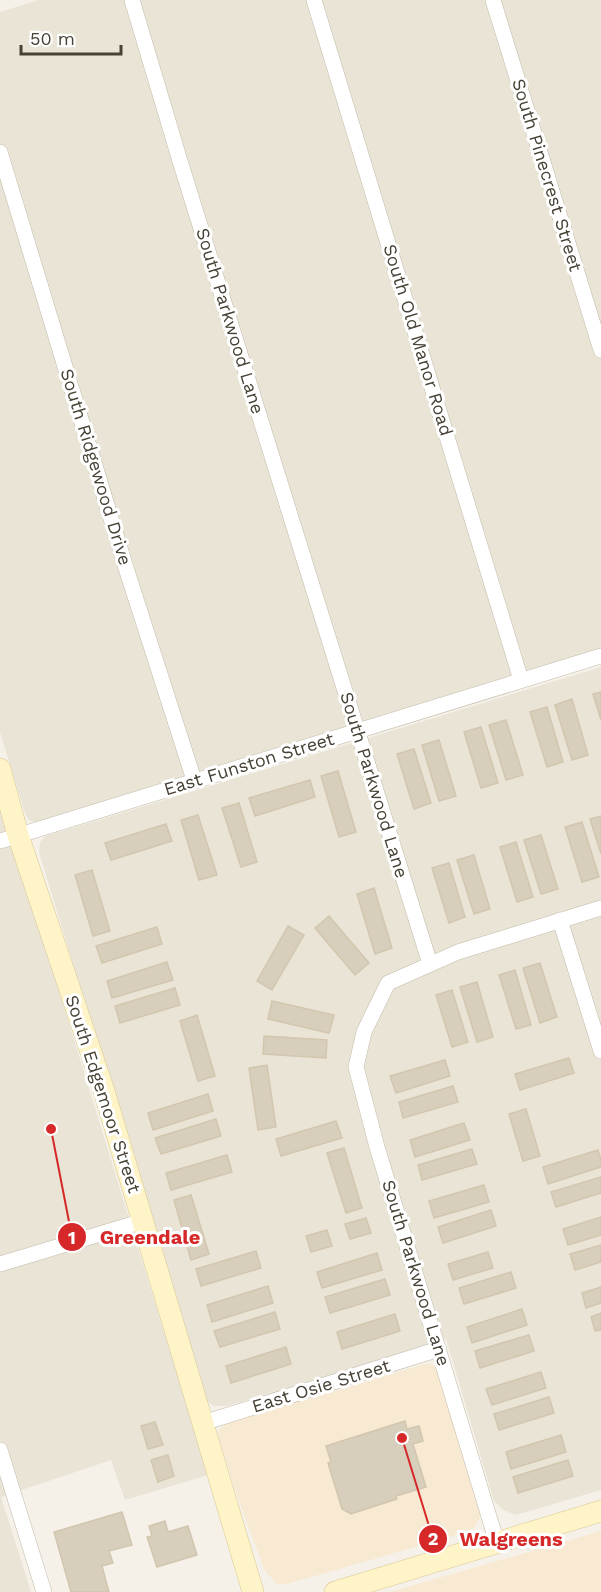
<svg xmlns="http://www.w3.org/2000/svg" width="601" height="1592" viewBox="0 0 601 1592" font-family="'Work Sans',sans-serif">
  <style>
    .residential { fill: #e9e4d5 }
    .commercial { fill: #f8e9d2 }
    .building { fill: #d7cebc; stroke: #d2c6af; stroke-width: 1.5 }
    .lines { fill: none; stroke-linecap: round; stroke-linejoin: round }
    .street-casing { stroke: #c1baa9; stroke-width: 16 }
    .secondary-casing { stroke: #d7c895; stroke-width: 22 }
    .street { stroke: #fff; stroke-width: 15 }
    .secondary { stroke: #fff4c7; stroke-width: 21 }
    .labels { text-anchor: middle; stroke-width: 6; stroke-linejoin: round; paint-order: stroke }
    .street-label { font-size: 18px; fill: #484236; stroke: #fff }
    .leader { fill: none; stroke: #d62828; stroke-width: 2 }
    .callout-dot { fill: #d62828; stroke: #fff; stroke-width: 2 }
    .mark-label { font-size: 18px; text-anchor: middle; font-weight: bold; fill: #fff }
    .callout-label { font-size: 20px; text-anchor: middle; font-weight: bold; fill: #d62828; stroke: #fff; stroke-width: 6; stroke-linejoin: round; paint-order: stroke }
  </style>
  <rect width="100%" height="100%" fill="#f5f1e8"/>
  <path class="residential" d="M39 0H601V649L36 822 29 820 25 813 0 732V12Z
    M601 667V1490L516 1515 503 1510 494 1501 446 1339 227 1406H213L205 1399 39 852 40 842 46 836Z
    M0 799 208 1475 125 1500 111 1460 1 1497 31 1592H0Z"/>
  <path class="commercial" d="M425 1364H432L436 1369 440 1378 481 1515 475 1527 467 1532 287 1584 278 1585 265 1571 235 1490 218 1436 219 1430 226 1424Z
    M601 1531V1592H390Z"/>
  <path class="building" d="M601 692V720L593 694Z
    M572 699 588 755 572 760 555 705Z
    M547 707 563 762 547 767 530 712Z
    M506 720 523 775 506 780 489 725Z
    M481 727 498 783 481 788 464 732Z
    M439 740 456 796 439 801 422 745Z
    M414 749 431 803 414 809 397 754Z
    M338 771 356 832 339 837 321 776Z
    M310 780 315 797 255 816 249 798Z
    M239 803 257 862 241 867 222 808Z
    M198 815 217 875 199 880 181 820Z
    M601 816V854L590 819Z
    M582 822 599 877 582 882 565 827Z
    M166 824 172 841 111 860 105 843Z
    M541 835 558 889 541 894 524 840Z
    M516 842 533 897 517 902 500 847Z
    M474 855 490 909 474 914 457 860Z
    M449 863 465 917 449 923 432 868Z
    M92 870 110 931 93 936 75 875Z
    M374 888 392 948 375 954 357 894Z
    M329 916 369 963 355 975 315 928Z
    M288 926 304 935 272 990 257 981Z
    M157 927 162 944 102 963 96 946Z
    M167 962 173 980 112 998 107 981Z
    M540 963 557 1017 540 1023 523 968Z
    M515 970 531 1025 516 1029 499 975Z
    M477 982 493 1037 477 1042 460 987Z
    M175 988 180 1005 120 1023 115 1006Z
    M452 990 468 1042 452 1047 436 995Z
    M272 1001 334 1015 329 1033 268 1019Z
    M197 1015 215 1076 198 1081 180 1021Z
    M264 1036 327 1040 326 1058 263 1054Z
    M569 1058 574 1073 520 1090 515 1074Z
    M445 1060 450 1076 396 1093 390 1076Z
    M267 1065 276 1127 258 1130 249 1068Z
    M453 1086 458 1102 403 1118 399 1102Z
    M208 1094 213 1111 153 1130 148 1113Z
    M526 1109 540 1156 523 1161 509 1114Z
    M216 1119 221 1136 161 1154 155 1138Z
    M336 1121 342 1138 281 1156 276 1139Z
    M464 1123 470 1140 415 1157 410 1140Z
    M344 1148 362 1208 346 1213 327 1153Z
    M472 1149 477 1164 422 1180 418 1165Z
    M598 1150 601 1160V1167L548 1184 543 1167Z
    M227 1155 232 1172 171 1190 166 1173Z
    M601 1177V1193L556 1207 551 1192Z
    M484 1185 489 1202 434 1218 429 1201Z
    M191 1195 209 1254 191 1260 174 1200Z
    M491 1210 496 1226 443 1243 438 1227Z
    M601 1217V1235L568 1245 563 1229Z
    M366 1218 371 1233 350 1239 345 1224Z
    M327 1230 332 1246 311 1252 306 1236Z
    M601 1245V1262L575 1270 570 1254Z
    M256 1251 261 1268 201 1286 196 1269Z
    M488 1252 493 1268 453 1280 448 1264Z
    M377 1253 382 1270 322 1288 317 1272Z
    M511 1272 516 1288 464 1304 459 1288Z
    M385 1279 390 1295 330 1313 325 1297Z
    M268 1286 273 1303 212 1322 207 1305Z
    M601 1287V1303L586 1308 582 1293Z
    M522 1309 527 1325 472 1343 467 1327Z
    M275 1312 280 1329 220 1347 214 1331Z
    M601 1313V1330L595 1331 591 1317Z
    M395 1314 400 1331 342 1349 337 1332Z
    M529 1335 534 1351 480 1368 475 1351Z
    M286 1347 291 1364 231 1383 226 1366Z
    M541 1372 546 1388 492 1405 486 1389Z
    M549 1397 554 1413 499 1430 494 1414Z
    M405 1421 407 1429 419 1426 423 1441 413 1444 426 1487 396 1496 397 1499 351 1514 342 1509 328 1463 331 1462 326 1446Z
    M155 1422 163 1445 148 1449 141 1426Z
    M561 1435 566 1452 511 1469 506 1452Z
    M168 1455 174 1476 158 1482 151 1460Z
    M568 1460 573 1476 518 1493 513 1477Z
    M122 1512 132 1545 109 1551 113 1563 102 1566 109 1592H71L54 1532Z
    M165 1521 168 1532 188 1526 197 1555 157 1567 147 1537 152 1536 149 1526Z"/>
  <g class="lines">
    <defs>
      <path id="street" d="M132 0 180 161 430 964
        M314 0 521 680
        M493 0 601 350
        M0 152 126 568 194 780
        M0 841 601 656
        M560 920 601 1051
        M0 1264 143 1221
        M203 1423 439 1349
        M0 1450 44 1592
        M497 1543 377 1147 356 1067 364 1032 388 983 458 952 601 908"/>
      <path id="secondary" d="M0 769 18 835 104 1091 253 1592
        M335 1592 601 1511"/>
    </defs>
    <use href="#street" class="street-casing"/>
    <use href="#secondary" class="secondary-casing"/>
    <use href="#street" class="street"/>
    <use href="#secondary" class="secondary"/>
  </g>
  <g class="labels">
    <g class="street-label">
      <text transform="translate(547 175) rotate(73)" y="6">South Pinecrest Street</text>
      <text transform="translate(230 321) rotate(73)" y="6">South Parkwood Lane</text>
      <text transform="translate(418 340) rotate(73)" y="6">South Old Manor Road</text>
      <text transform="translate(96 467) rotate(73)" y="6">South Ridgewood Drive</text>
      <text transform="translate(249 764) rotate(-17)" y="6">East Funston Street</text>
      <text transform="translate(374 785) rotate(73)" y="6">South Parkwood Lane</text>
      <text transform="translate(103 1094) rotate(72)" y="6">South Edgemoor Street</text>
      <text transform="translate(416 1273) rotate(73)" y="6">South Parkwood Lane</text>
      <text transform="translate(321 1386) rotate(-17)" y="6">East Osie Street</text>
    </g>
  </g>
  <path class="leader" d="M51 1129L72 1237M402 1438L433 1539"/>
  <g class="callout-dot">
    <circle cx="51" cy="1129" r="6"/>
    <circle cx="402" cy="1438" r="6"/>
    <circle cx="72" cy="1237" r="15"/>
    <circle cx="433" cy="1539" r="15"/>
  </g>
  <g class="mark-label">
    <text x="72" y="1244">1</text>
    <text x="433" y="1545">2</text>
  </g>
  <g class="callout-label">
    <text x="150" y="1244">Greendale</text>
    <text x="511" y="1546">Walgreens</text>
  </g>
  <path d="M21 45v9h100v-9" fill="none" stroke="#484236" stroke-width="3"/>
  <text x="30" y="45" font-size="18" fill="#484236" stroke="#ffffff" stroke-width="4.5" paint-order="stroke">50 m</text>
</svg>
